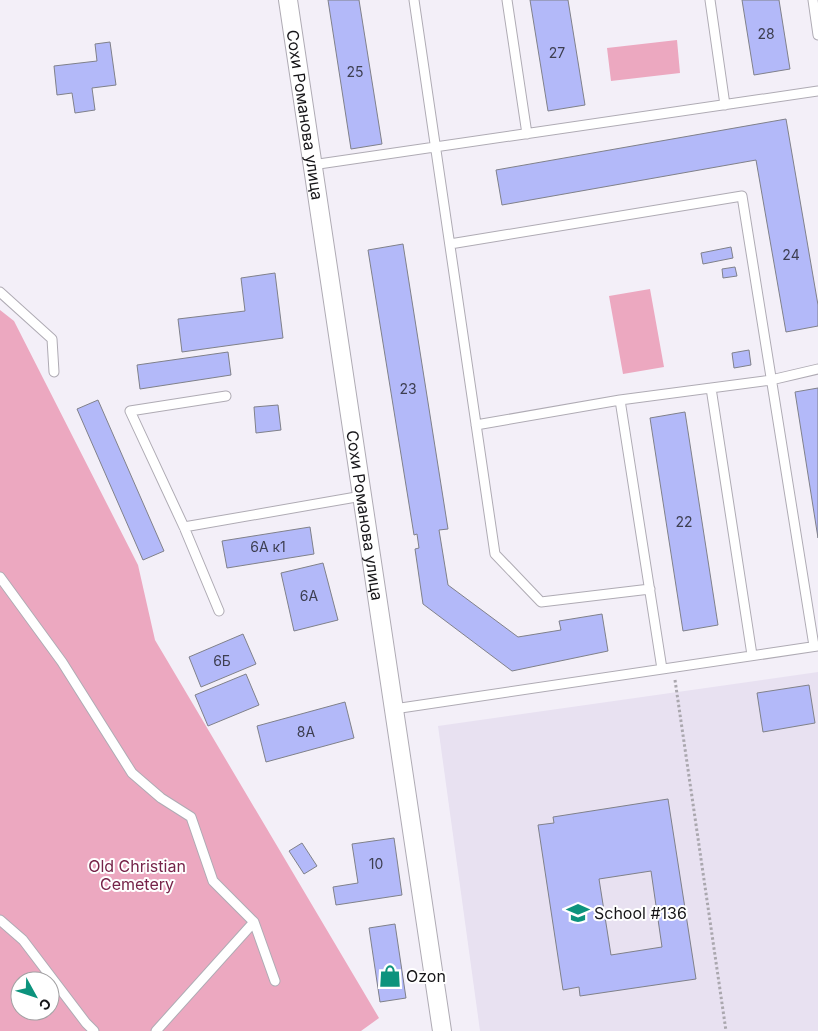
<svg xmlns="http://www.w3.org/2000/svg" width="818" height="1031" viewBox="0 0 818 1031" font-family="Inter,sans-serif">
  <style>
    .built { fill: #e8e1f1 }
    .green { fill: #eca8c0; fill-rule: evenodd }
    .building { fill: #b3b9f9; stroke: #80818a; fill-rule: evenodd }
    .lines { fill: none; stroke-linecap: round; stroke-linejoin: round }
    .lane-casing { stroke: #afabb4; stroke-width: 11 }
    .street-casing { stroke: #afabb4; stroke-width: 20 }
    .path { stroke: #aaa7ae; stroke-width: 3; stroke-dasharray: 2.5 2.5; stroke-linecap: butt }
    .lane { stroke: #fff; stroke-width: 9 }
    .street { stroke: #fff; stroke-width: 18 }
    .labels { text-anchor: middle; stroke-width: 4; stroke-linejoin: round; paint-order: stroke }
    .number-label { font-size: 14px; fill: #3d3e50 }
    .street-label { font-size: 16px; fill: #161518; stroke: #fff }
    .park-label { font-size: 16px; fill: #762449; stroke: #fff }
    .poi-label { font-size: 16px; fill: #161518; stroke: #fff; text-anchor: start }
  </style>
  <rect width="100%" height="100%" fill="#f3eff8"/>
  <path class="built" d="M818 672V1031H480L438 726Z"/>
  <path class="green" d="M677 40 680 73 611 81 607 48Z
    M650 289 664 367 623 374 609 296Z
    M0 310 14 321 138 565 155 640 379 1018 361 1031H0ZM20 981H50V1011H20Z"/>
  <path class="building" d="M328 0H359L382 144 351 149Z
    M530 0H568L585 105 548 111Z
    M742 0H779L790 69 754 75Z
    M110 42 116 85 92 88 95 110 75 113 72 93 57 95 54 66 97 61 95 44Z
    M786 119 818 305V326L786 332 756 160 502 205 496 170Z
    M403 244 448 529 439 530 448 585 518 637 561 630 559 621 602 614 608 651 512 671 423 604 415 549 419 548 417 534 414 535 368 250Z
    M731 247 733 258 703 264 701 253Z
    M735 267 737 276 723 278 722 269Z
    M275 273 283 338 182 352 178 319 245 311 241 278Z
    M749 350 751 365 734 368 732 353Z
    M228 352 231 375 140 389 137 365Z
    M818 388V538L795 392Z
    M98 400 164 551 143 560 77 409Z
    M278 405 281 430 256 433 254 407Z
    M685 412 718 625 683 631 650 418Z
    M310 527 314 554 227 568 222 541Z
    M323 563 338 620 294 631 281 573Z
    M243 634 256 664 201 687 189 657Z
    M246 674 259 705 208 726 195 695Z
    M809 685 815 723 763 732 757 693Z
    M345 702 354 738 266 762 257 726Z
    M668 799 696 979 580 996 579 987 563 990 538 825 554 823 553 817ZM651 871 662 947 611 955 599 879Z
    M394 838 402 895 336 905 333 887 358 883 352 844Z
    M302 843 317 866 304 874 289 851Z
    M395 924 406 998 380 1002 369 928Z"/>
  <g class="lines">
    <defs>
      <path id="lane" d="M414 0 495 554 541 602 650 589
        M507 0 527 134
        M710 0 725 105
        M813 0 818 35
        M312 165 818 91
        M450 244 742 196 814 646
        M0 292 52 339 54 372
        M711 388 752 655
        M620 400 662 669
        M476 425 620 400 771 380 818 369
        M184 527 362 496
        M0 577 62 662 132 773 161 798 191 817 213 881 254 922 275 981
        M219 611 184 527 130 411 226 396
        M394 709 818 646
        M0 920 23 940 86 1023 94 1031
        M156 1031 254 922"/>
      <g id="street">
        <path id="s1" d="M288 0 442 1031"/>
      </g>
    </defs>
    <use href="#lane" class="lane-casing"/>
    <use href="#street" class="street-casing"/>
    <path class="path" d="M675 680 726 1031"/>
    <use href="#lane" class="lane"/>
    <use href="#street" class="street"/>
  </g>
  <defs>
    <symbol id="school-bare" viewBox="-9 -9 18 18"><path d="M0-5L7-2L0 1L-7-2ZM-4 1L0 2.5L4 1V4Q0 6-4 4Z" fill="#0c937d" stroke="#fff" stroke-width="2.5" paint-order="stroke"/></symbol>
    <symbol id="shop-bare" viewBox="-9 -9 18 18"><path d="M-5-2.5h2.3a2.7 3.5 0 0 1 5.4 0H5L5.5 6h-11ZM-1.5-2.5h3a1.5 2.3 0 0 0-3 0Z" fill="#0c937d" stroke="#fff" stroke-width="2.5" paint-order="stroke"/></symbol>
  </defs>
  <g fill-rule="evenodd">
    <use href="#school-bare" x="562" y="897" width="32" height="32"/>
    <use href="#shop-bare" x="374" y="960" width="32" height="32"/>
  </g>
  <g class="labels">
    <g class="number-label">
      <text x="766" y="39">28</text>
      <text x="557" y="58">27</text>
      <text x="355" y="77">25</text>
      <text x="791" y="260">24</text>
      <text x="408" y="394">23</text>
      <text x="684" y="527">22</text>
      <text x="268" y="552">6А к1</text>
      <text x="309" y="601">6А</text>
      <text x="222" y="666">6Б</text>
      <text x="306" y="737">8А</text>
      <text x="376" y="869">10</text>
    </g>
    <g class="street-label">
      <text dy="6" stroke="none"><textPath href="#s1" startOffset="116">Сохи Романова улица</textPath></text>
      <text dy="6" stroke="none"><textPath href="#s1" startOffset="521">Сохи Романова улица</textPath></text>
    </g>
    <g class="park-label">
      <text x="137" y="872">Old Christian<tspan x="137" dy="18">Cemetery</tspan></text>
    </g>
    <g class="poi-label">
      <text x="594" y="919">School #136</text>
      <text x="406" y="982">Ozon</text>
    </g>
  </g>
  <g transform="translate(35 996) rotate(130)"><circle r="24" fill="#ffffff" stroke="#a2a1a3"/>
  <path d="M0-4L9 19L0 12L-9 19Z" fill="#0c937d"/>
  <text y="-8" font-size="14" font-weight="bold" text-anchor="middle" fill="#161518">С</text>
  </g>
</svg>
